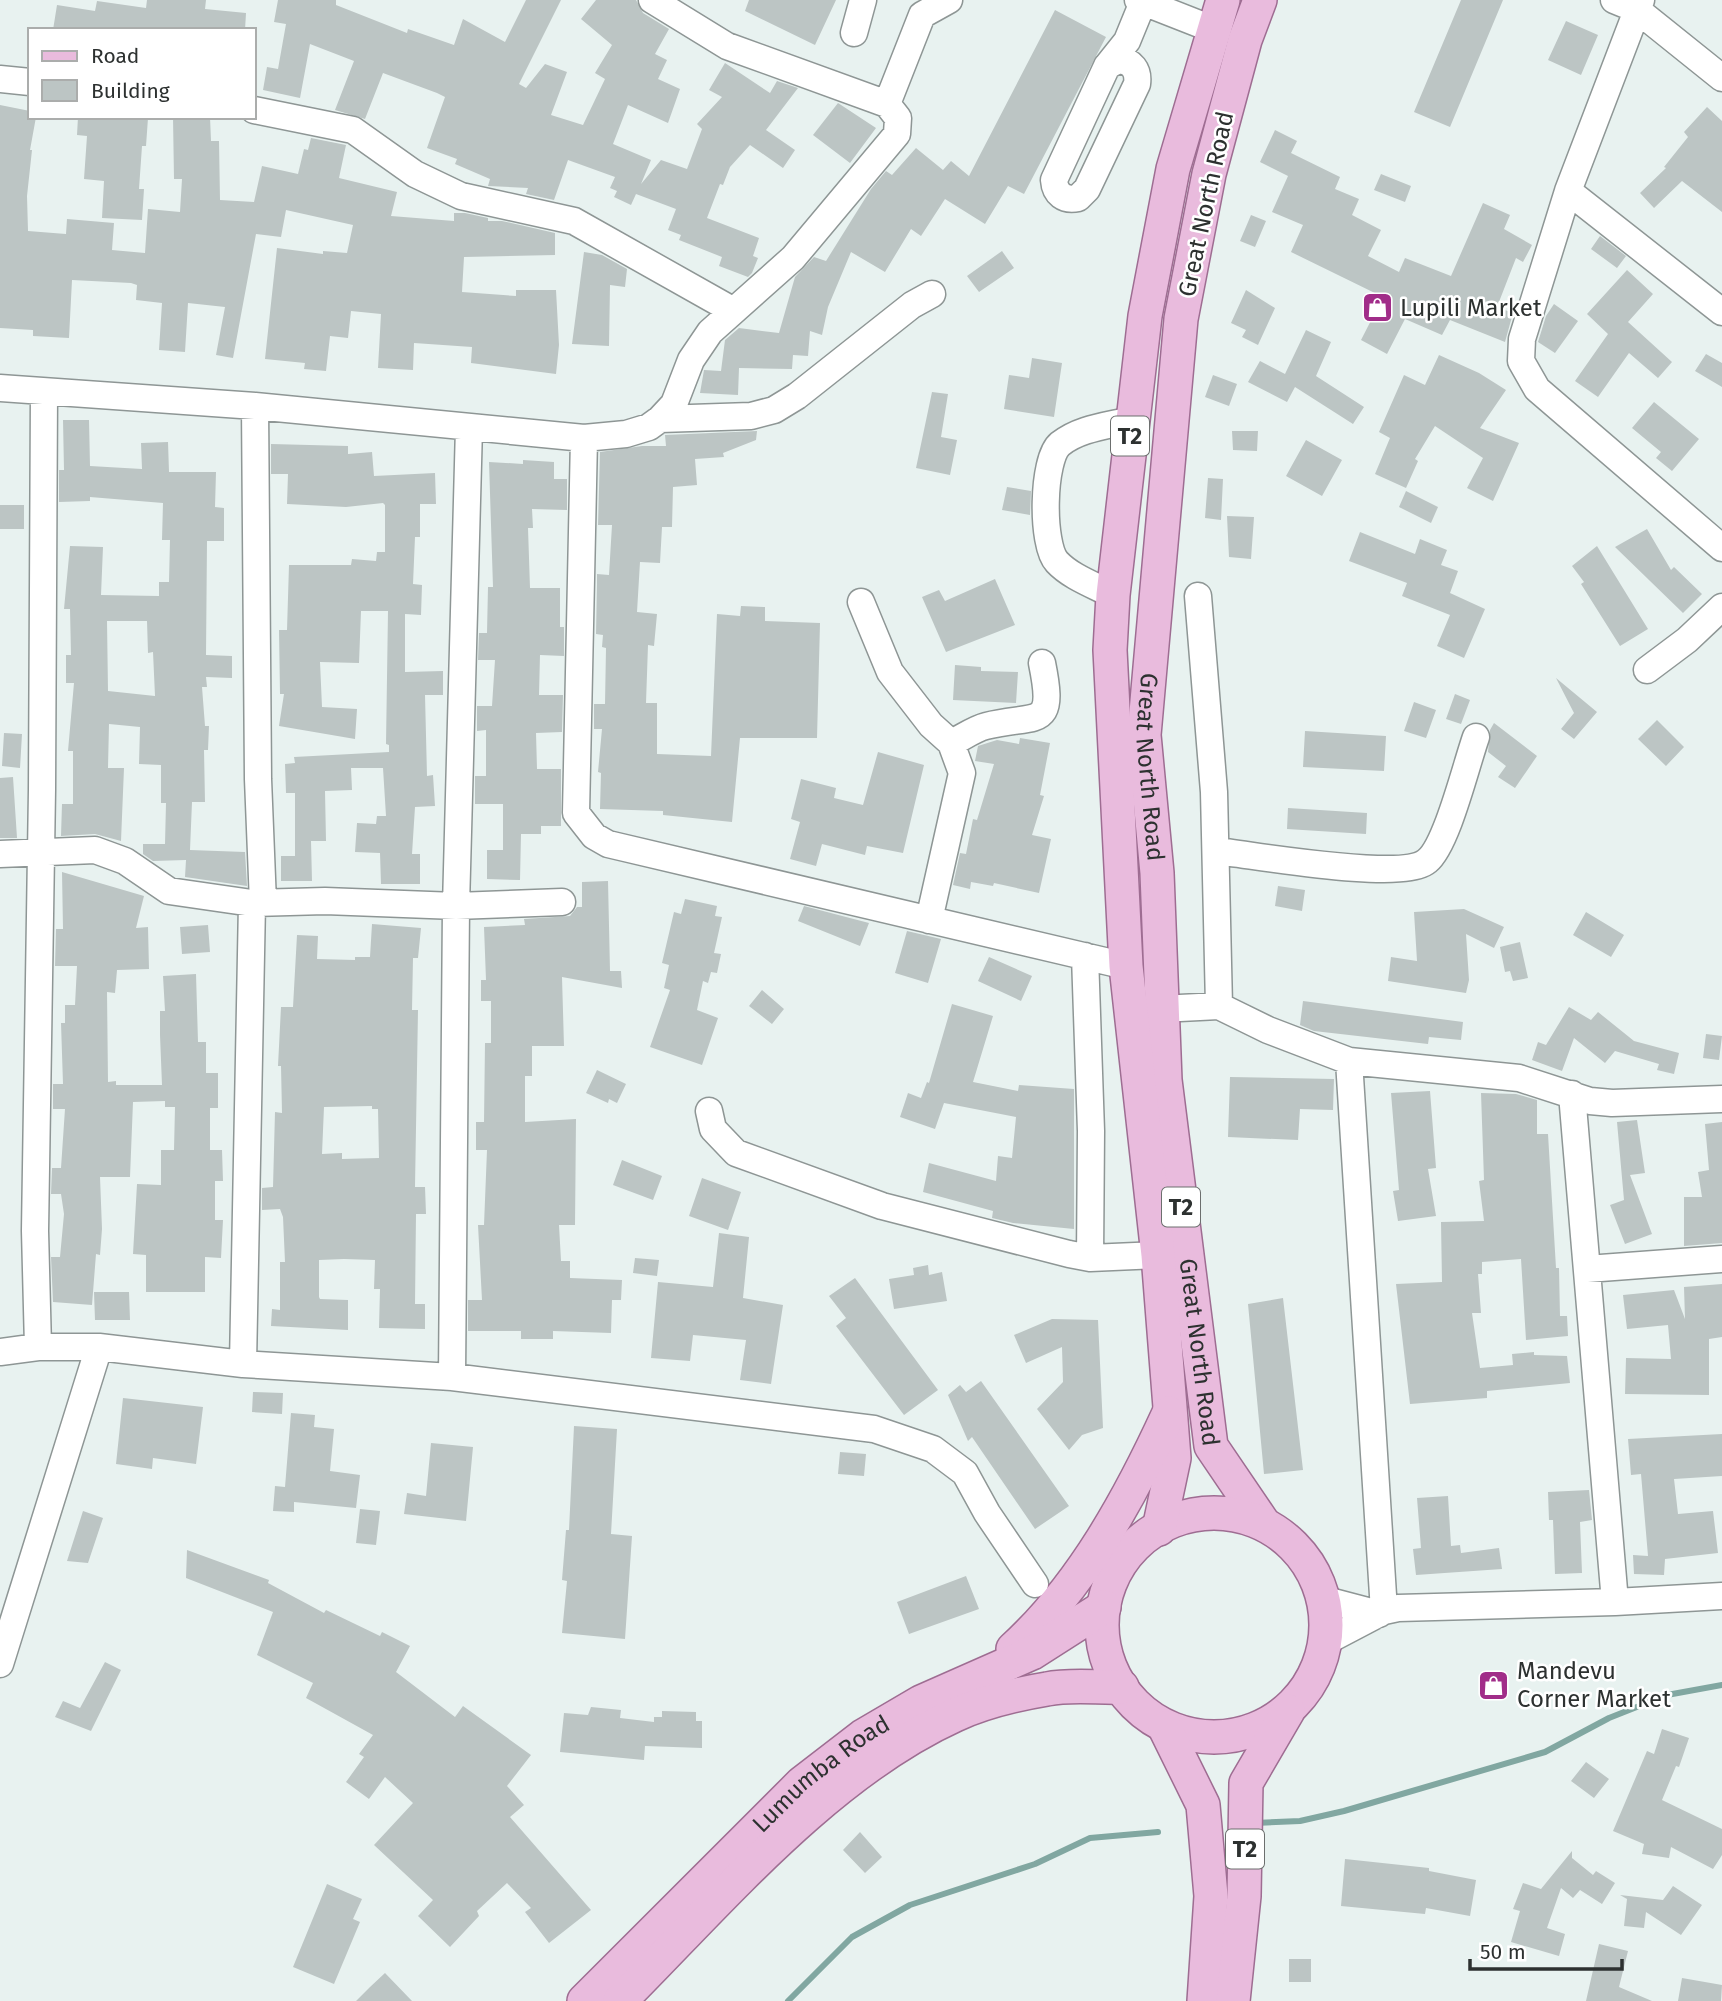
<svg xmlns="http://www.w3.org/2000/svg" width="1722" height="2001" viewBox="0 0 1722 2001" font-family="'Fira Sans',sans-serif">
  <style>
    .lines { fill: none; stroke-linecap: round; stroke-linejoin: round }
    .stream { stroke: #81a7a1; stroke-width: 6 }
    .building { fill: #bcc5c4; fill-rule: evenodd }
    .minor-casing { stroke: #8e9695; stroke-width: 29 }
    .major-casing { stroke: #9e6d92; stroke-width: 36 }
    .minor { stroke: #fff; stroke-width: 26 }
    .major { stroke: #e9bbdd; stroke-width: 33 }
    .labels { text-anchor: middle; stroke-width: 5; stroke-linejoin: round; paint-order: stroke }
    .shield { fill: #fff; stroke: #6c6f6e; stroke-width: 2 }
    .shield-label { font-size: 23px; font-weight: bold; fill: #2d3130 }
    .street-label { font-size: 24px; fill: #2d3130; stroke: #fff }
    .poi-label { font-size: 24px; fill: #2d3130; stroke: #fff; text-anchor: start }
  </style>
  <rect width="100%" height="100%" fill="#e8f2f0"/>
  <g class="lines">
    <path class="stream" d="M1255 1823 1300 1821 1344 1811 1545 1752 1609 1718 1667 1695 1722 1685
      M788 2001 852 1937 910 1905 1035 1864 1090 1838 1158 1832"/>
  </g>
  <path class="building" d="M147 0H206L205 9 246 13 245 30H53L57 5 95 11 97 1 146 8Z
    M278 0H336V5L407 33 408 29 454 45 463 19 505 42 526 0H561L519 84 526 88 545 64 567 72 551 115 583 125 605 79 595 73 612 45 581 19 596 0H636L643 13 669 29 655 54 667 60 658 79 680 89 668 123 628 105 613 144 651 160 641 184 661 160 687 169 702 129 697 124 722 97 709 90 725 63 770 93 777 81 798 88 766 130 795 150 783 168 750 145 730 167 723 185 720 184 707 218 759 238 753 256 758 258 752 273 748 277 719 266 722 257 679 240 681 235 668 230 676 209 636 194 631 205 614 197 617 191 610 188 615 177 568 160 554 200 526 194 528 188 488 186 490 179 455 164 457 159 427 148 445 97 437 93 383 73 365 119 335 110 354 61 310 44 300 98 263 90 267 67 278 69 286 24 274 22Z
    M749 0H836L815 45 745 11Z
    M1461 0H1503L1450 127 1414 112Z
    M1055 10 1106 37 1024 194 1008 186 985 224 945 199 921 236 911 229 885 272 851 252 828 307 822 335 810 331 808 356 793 355 792 369 739 368 738 395 700 393 704 370 721 371 725 340 739 328 779 333 795 277 814 257 826 261 871 189 886 171 892 175 916 148 943 170 951 161 969 176Z
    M1566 21 1598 35 1581 75 1548 60Z
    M838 103 876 128 850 163 813 135Z
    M0 105 30 111V117H36L30 150H32L27 196 28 231 66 234 67 219 114 223 112 250 145 253 148 209 180 212 182 179H174L173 117H210L211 141H219L220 200 254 202 262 166 298 174 304 149 308 150 311 138 346 145 339 178 397 192 391 216 454 221V213H465L488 218V221H502L555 233V255L464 257 462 292 516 296V290H556L559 345 556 374 471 363 472 347 414 343 413 370 378 368 381 314 351 311 348 338 330 336 326 371 304 369 305 363 265 359 277 248 323 254V251L347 253 353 225 286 210 281 237 256 234 233 358 216 355 225 307 188 303 185 352 159 350 162 303 136 300 137 285 131 283 72 280 69 338 33 336V330L0 328Z
    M1707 107 1722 121V212L1682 181 1654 208 1640 193 1666 168 1664 167 1688 137 1684 132Z
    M78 117 148 118 146 146H142L139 189H144L142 220 102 218 104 181 84 179 87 136 77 135Z
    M1275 130 1297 141 1291 153 1340 177 1335 189 1359 199 1352 215 1381 230 1368 256 1399 272 1405 258 1451 276 1483 203 1510 215 1504 229 1532 245 1523 262 1516 258 1497 307 1513 313 1505 342 1450 320 1442 335 1405 319 1387 354 1361 340 1383 297 1291 252 1303 225 1272 212 1288 176 1260 162Z
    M1381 174 1411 186 1405 202 1374 190Z
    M1251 215 1266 221 1255 247 1240 241Z
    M1600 236 1626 256 1617 268 1591 249Z
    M1002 251 1014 268 979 292 967 276Z
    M584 252 602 255 627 269 625 287 610 285 609 346 572 344Z
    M1627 270 1653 294 1628 322 1672 362 1658 378 1629 353 1598 397 1575 381 1608 334 1587 314Z
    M1246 290 1275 308 1258 345 1242 337 1246 330 1231 323Z
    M1554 304 1578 321 1555 353 1538 342 1546 316Z
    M1306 330 1331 342 1316 376 1364 407 1353 424 1295 387 1287 402 1248 382 1260 361 1285 374Z
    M1706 354 1722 363V387L1695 371Z
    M1439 355 1479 373 1506 390 1480 428 1519 443 1493 501 1467 488 1483 458 1435 426 1415 459 1418 461 1406 488 1375 474 1390 438 1379 432 1404 375 1425 385Z
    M1032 358 1062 363 1054 417 1004 409 1009 375 1029 378Z
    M1213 375 1237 384 1229 406 1205 397Z
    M932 392 948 394 941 437 957 440 950 475 916 468Z
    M1654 402 1699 439 1672 471 1656 458 1661 452 1632 428Z
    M63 420H89L90 466 142 469 141 443 168 442 169 472H216L215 507 224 508V541H207L206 655 232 656V678L206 677 207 687H202L205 726H209L208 750H204L205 802H192L190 850 245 852 247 886 185 877 186 860 153 861 143 854V844H165L166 803H161V765L139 764 140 727 109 724 108 768H124L121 841 95 834 61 836 62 804H73V751H68L74 683H66V655H71L70 609H64L70 546 103 547 101 595 159 596V582H169L170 540H162L163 503 90 497V501L59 502V470H64ZM107 621H147L148 653 153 652 155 696 108 691Z
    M757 431 756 440 723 453 724 457 695 459 697 485 673 487 672 527H662L660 563 640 562 637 612 657 614 654 646 648 645 646 703H657V754L711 756 717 614 740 616 741 606 765 607V621L820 623 817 738H740L732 822 663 815V811L600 809 601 773 598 772 602 729H594V704H605L606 648 602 647 603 635 596 634 597 584V574L609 575 612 525H598L600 452 642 446H666L665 435Z
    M1232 431H1258L1257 451 1233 450Z
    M1306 440 1342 460 1322 496 1286 476Z
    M271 444 348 446V454L372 452 374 476 435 473 436 504H420V537H415L413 584 422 585 421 615 405 614V672L443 671V695H425L427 776 433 775 435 806 415 807 412 854H420V884H381L380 853 355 852 357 823 376 824 377 816H386L383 768H351L352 790 325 791 326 841H311L312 881H281V856H295V793H286L285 764 295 763 294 757 389 752V745L386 744 388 611H361L359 663 320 662 322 707 357 709 355 739 279 726 284 694H280L279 630H287L289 565H351L352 559 376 561 377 552H385V505L383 503 346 507 287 504 288 474H271Z
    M523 460 554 462V479H567V510L532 509 533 528H528L530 588H560V627H564V656L540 655 539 695H563L562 732 536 733 537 769H561V826H541V834H521L520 880 487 879V850H503V804H475V776H486V730L477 731V706H492L495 660H478L479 633H487L488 587H493L489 462 523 464Z
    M1208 478 1223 479 1221 520 1205 518Z
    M1007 487 1031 491 1030 515 1002 510Z
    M1406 491 1438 507 1431 523 1399 507Z
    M0 505H24V529H0Z
    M1227 516 1254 517 1251 559 1229 557Z
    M1647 529 1671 570 1674 567 1702 594 1683 613 1615 547Z
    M1360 532 1415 554 1420 539 1447 550 1441 565 1458 571 1450 593 1485 609 1464 658 1437 646 1450 615 1402 596 1407 583 1349 561Z
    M1597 546 1648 629 1620 646 1581 584 1584 582 1572 566Z
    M995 579 1015 625 946 652 922 597 939 590 945 601Z
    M955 665 981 667V671L1018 672 1016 703 953 700Z
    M1556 678 1597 712 1574 739 1561 729 1574 713Z
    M1455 694 1470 700 1461 724 1446 719Z
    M1414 702 1436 710 1426 738 1404 731Z
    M1657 720 1684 747 1666 766 1638 739Z
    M1494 723 1537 756 1515 788 1498 777 1506 766 1488 752 1490 730Z
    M1305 731 1386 736 1384 771 1303 767Z
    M4 733 22 734 20 768 2 766Z
    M1020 738 1050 743 1040 795 1044 796 1032 835 1051 839 1039 893 994 883 993 886 971 882 970 889 953 885 960 853 966 854 973 819 977 820 994 764 975 761 978 746 997 740 1019 744Z
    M878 752 924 765 903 853 867 846 865 855 822 844 816 866 790 859 800 822 791 819 801 779 836 788 834 798 863 805Z
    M13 777 17 838H0V778Z
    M1288 808 1367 813 1366 834 1287 829Z
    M62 872 144 896 136 928 148 927 149 969 117 970 115 993 107 992 108 1082 116 1081V1085H162L160 1035V1011H165L163 976 196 974 198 1042H206V1073H218V1108H210V1150H222L223 1181H215V1220H223L221 1258 205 1257V1292H146V1255L133 1254 137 1184 161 1185V1150H174L175 1107H165V1101L133 1102 130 1177H100L102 1229 100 1255 96 1254 92 1305 53 1302 51 1257H60L64 1214 61 1194H51L52 1168H61L65 1109H53V1084H63L61 1023H65V1005H75L77 966H55L56 929H63Z
    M608 881 610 971H621L622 988 562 977 564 1046H532V1076H525V1122L576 1119 575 1225H559L561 1261H570V1278L622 1280 621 1300H612L611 1333 553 1331V1339H521V1331H468V1300H482L478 1225H484L487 1150H476V1122H484L485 1043H491V1001H481V980H486L484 927 525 925 524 919 570 916 577 907H582V882Z
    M1278 886 1305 890 1302 911 1275 906Z
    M685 899 717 906 715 916 722 917 714 953 721 954 717 973 711 972 708 983 703 981 697 1010 718 1018 702 1065 650 1047 670 990 664 988 669 965 662 963 674 912 681 914Z
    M804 906 869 923 860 946 798 921Z
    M1464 909 1504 927 1494 948 1466 934 1469 980 1466 993 1388 981 1391 957 1417 961 1414 912Z
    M1586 912 1624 935 1611 957 1573 935Z
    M372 924 421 928 418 958H413L412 1010H418L415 1187H425L426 1214H416L415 1304H425V1329L379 1328 380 1289H374L375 1260 344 1259 319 1260V1297L320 1299 348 1300V1330L271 1326 272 1309 280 1310V1262H285L283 1217 280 1209 262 1210V1188L273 1187 275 1112 282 1113 281 1066H278L281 1007H293L297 935 318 936 317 959 355 960V957H370ZM372 1106V1109H378L379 1158 342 1159V1153L322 1154 324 1107Z
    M208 925 210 952 182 954 180 927Z
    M907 931 941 939 928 983 895 973Z
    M1520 942 1528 978 1513 981 1510 971 1505 972 1500 947Z
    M989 957 1032 976 1021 1001 978 981Z
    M762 990 784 1009 772 1024 749 1006Z
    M1303 1001 1463 1022 1461 1040 1429 1037 1428 1044 1314 1031 1300 1025Z
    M952 1004 993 1016 973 1082 1018 1091 1019 1085 1074 1089V1229L1013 1223 992 1218 993 1211 923 1192 929 1163 996 1181 998 1156 1012 1158 1016 1117 944 1103 935 1129 900 1117 908 1093 921 1098 927 1082 929 1083Z
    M1569 1007 1591 1020 1598 1012 1634 1041 1679 1053 1674 1074 1657 1070 1659 1064 1615 1051 1605 1063 1574 1038 1562 1071 1532 1060 1538 1042 1546 1045Z
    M1706 1034 1722 1036 1719 1060 1703 1058Z
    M597 1070 626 1084 617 1103 609 1099 608 1103 586 1093Z
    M1230 1077 1334 1079 1333 1110 1300 1109 1298 1140 1228 1137Z
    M1430 1091 1436 1168 1428 1169 1436 1216 1398 1221 1393 1191 1399 1190 1391 1093Z
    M1481 1093 1516 1094 1537 1100V1134H1548L1556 1268H1559L1560 1316H1567L1568 1336 1526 1340 1521 1259 1482 1262V1274H1478L1481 1313H1472L1480 1368 1513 1365 1512 1354 1534 1352V1355L1567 1356 1570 1383 1487 1391V1398L1410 1404 1396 1284 1442 1282 1441 1222 1484 1221 1479 1181 1484 1180Z
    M1637 1120 1645 1173 1630 1175 1652 1234 1625 1244 1610 1205 1624 1200 1617 1122Z
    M1722 1122V1243L1684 1246V1197H1702L1698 1172 1709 1170 1705 1124Z
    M622 1160 662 1176 653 1200 613 1185Z
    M702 1178 741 1192 728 1230 689 1216Z
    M719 1233 749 1237 743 1298 783 1305 771 1384 740 1380 746 1340 693 1335 690 1361 651 1358 658 1282 713 1287Z
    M635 1258 659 1260 657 1276 633 1273Z
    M928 1265 929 1275 942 1272 947 1301 894 1309 889 1279 914 1275 913 1268Z
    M855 1278 938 1390 904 1415 836 1326 846 1318 829 1296Z
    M1722 1284V1337L1709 1339V1395L1625 1394 1626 1358 1671 1359 1668 1325 1627 1329 1623 1295 1674 1290 1685 1319 1684 1287Z
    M94 1292H129L130 1320H95Z
    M1283 1298 1303 1470 1264 1474 1248 1304Z
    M1052 1319 1098 1320 1103 1428 1082 1435 1069 1450 1037 1409 1063 1382 1062 1347 1026 1363 1014 1335Z
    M981 1381 1069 1506 1035 1529 972 1437 968 1441 948 1395 960 1385 966 1392Z
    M253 1392 283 1393 282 1414 252 1412Z
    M123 1398 203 1407 196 1464 153 1458 152 1469 116 1464Z
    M291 1413 315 1415 314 1427 334 1429 330 1471 360 1475 356 1508 294 1502V1512L273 1511 275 1486 285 1487Z
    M574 1426 617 1429 611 1534 632 1536 625 1639 562 1633 567 1581 562 1580 566 1530H569Z
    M1722 1434V1476L1674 1479 1678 1514 1713 1511 1718 1553 1665 1559 1664 1575 1634 1574 1633 1555 1648 1556 1641 1474 1631 1475 1628 1439Z
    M431 1443 473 1447 466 1521 404 1514 407 1493 426 1496Z
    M840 1452 866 1454 864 1476 838 1474Z
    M1589 1490 1592 1520 1580 1522 1582 1573 1555 1574 1553 1520H1549L1548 1492Z
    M1448 1496 1451 1546 1460 1545 1461 1553 1499 1548 1502 1569 1416 1575 1413 1549 1421 1548 1417 1498Z
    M360 1509 380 1511 376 1545 356 1543Z
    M83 1511 103 1518 88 1563 67 1561Z
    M187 1550 269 1580 268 1583 324 1613 326 1610 380 1636 382 1632 410 1646 396 1672 455 1717 463 1706 531 1755 507 1786 524 1805 510 1817 591 1910 549 1943 525 1912 531 1908 507 1883 477 1911 479 1916 450 1947 418 1916 433 1900 374 1845 413 1803 385 1777 369 1799 346 1782 364 1757 359 1754 373 1735 306 1698 313 1683 257 1655 273 1612 186 1578Z
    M966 1576 979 1609 909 1634 897 1602Z
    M105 1662 121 1670 91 1731 55 1717 63 1701 80 1708Z
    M591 1707 621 1710 620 1718 654 1722V1717H662V1711L696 1712V1721H702V1748L645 1746 644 1760 560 1752 564 1713 588 1715Z
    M1662 1729 1689 1738 1679 1767 1676 1766 1662 1800 1722 1829V1855L1713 1869 1671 1847 1669 1858 1642 1854 1644 1844 1613 1831 1647 1751 1654 1754Z
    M1586 1762 1609 1779 1594 1798 1571 1781Z
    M860 1832 882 1857 865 1873 843 1850Z
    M1572 1851V1858L1593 1875 1596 1871 1615 1883 1602 1904 1580 1890 1573 1898 1561 1888 1547 1928 1565 1934 1559 1956 1511 1942 1520 1911 1513 1909 1523 1883 1541 1889Z
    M1345 1859 1429 1868V1871L1476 1880 1470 1916 1426 1908 1425 1914 1341 1906Z
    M327 1884 362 1899 353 1919 360 1922 334 1984 293 1967Z
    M1673 1886 1702 1905 1681 1935 1646 1912 1644 1928 1624 1926 1627 1899 1620 1895 1663 1900Z
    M1599 1944 1628 1951 1619 1987 1652 2001H1586Z
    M1289 1959H1311V1982H1289Z
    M385 1973 412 2001H356L370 1987Z
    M1682 1978 1722 1985 1721 2001H1678Z"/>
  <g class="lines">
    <defs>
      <path id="minor" d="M1138 0 1212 29
        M1614 0 1636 9 1722 78
        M1641 0 1568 191 1522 339 1521 361 1537 389 1722 548
        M854 33 863 0
        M1107 66 1118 60C1132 61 1139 70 1137 84L1087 189 1078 198C1064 201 1055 194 1054 180L1107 66 1127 41 1143 2
        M0 79 30 82
        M887 104 922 15 949 0
        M254 110 353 130 415 174 461 196 574 221 732 310
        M1568 191 1722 312
        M0 388 255 406 584 438 626 434 649 427 660 419 674 404 691 360 710 332 793 258 897 134 898 118 887 104 727 46 652 0
        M255 406 258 779 263 903
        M660 419 751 416 774 410 797 396 912 305 932 294
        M584 438 576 813 594 836 608 844 1126 966
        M1113 595C1094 585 1071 577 1057 562 1041 545 1042 459 1060 444 1080 428 1107 426 1131 420
        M1198 596 1214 792 1219 1006
        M861 602 890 672 931 725 951 743 962 773 929 920
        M1647 670 1687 640 1722 607
        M951 743C962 738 974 729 986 726 1037 713 1056 732 1042 663
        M1216 851C1255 855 1402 882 1427 861 1447 845 1466 765 1476 737
        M0 854 95 850 125 861 169 891 252 903 325 901 456 906 562 902
        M1085 956 1091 1131 1090 1258
        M1160 1009 1219 1006 1268 1030 1349 1061 1519 1078 1590 1101 1612 1103 1722 1099
        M1349 1061 1384 1611
        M1572 1094 1615 1602
        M709 1111 713 1129 736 1153 882 1206 1069 1254 1090 1258 1158 1255
        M1587 1269 1722 1259
        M38 1347 35 1231 42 790 44 392
        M0 1352 38 1347H99L243 1364 452 1377 874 1429 933 1449 965 1473 987 1513 1035 1584
        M243 1364 252 903
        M452 1377 456 906 469 427
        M1322 1599 1379 1614
        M1323 1643 1384 1611 1398 1608 1615 1602 1722 1596
        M0 1664 99 1347"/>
      <g id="major">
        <path id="s1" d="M1260 0 1245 40 1209 174 1181 319 1144 735 1157 873 1165 1080 1211 1446 1264 1524"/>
        <circle cx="1214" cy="1625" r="112"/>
        <path d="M1159 1529 1174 1458 1158 1255 1126 966 1110 650 1113 595 1145 316 1173 169 1223 0"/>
        <path d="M1013 1649C1082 1586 1130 1498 1169 1413"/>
        <path d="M1165 1728 1203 1805 1211 1896 1204 2001"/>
        <path id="s2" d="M584 2001 802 1783 863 1736 921 1702 1032 1653 1104 1607"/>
        <path d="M620 2001C719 1902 827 1773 955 1715 983 1702 1017 1694 1047 1689 1071 1684 1098 1688 1122 1687"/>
        <path d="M1233 2001 1244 1896 1246 1783 1288 1711"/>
      </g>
    </defs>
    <use href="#minor" class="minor-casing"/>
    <use href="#major" class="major-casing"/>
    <use href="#minor" class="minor"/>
    <use href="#major" class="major"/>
  </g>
  <defs>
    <symbol id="shop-square" viewBox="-11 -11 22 22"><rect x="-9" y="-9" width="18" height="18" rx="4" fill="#a12d89" stroke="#fff"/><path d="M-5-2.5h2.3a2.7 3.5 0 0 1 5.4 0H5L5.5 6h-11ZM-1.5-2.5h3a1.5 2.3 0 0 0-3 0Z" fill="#fff"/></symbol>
  </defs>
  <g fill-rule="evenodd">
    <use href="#shop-square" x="1360" y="290" width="35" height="35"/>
    <use href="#shop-square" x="1476" y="1668" width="35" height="35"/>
  </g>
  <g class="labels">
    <g class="shield">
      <rect x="1111" y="416.5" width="38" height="39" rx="5"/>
      <rect x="1162" y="1187.5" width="38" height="39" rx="5"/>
      <rect x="1226" y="1829.5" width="38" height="39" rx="5"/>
    </g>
    <g class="shield-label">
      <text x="1130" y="444">T2</text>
      <text x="1181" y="1215">T2</text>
      <text x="1245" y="1857">T2</text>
    </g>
    <g class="street-label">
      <text transform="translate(1206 204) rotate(-78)" y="8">Great North Road</text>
      <text dy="8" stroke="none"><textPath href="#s1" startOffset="779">Great North Road</textPath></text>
      <text dy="8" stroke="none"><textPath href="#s1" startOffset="1367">Great North Road</textPath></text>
      <text dy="8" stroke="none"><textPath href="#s2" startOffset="329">Lumumba Road</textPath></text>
    </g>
    <g class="poi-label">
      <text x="1400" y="316">Lupili Market</text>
      <text x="1517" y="1679">Mandevu<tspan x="1517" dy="28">Corner Market</tspan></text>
    </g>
  </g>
  <rect x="28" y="28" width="228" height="91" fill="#ffffff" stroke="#abadac" stroke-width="2"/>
  <rect x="42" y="51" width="35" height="10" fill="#e9bbdd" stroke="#abadac" stroke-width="2"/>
  <text x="91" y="63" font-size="21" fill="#2d3130">Road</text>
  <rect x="42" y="80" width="35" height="21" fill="#bcc5c4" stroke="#abadac" stroke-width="2"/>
  <text x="91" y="98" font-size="21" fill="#2d3130">Building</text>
  <path d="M1470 1959v10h152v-10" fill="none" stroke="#2d3130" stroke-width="3.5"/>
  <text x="1480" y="1959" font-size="21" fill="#2d3130" stroke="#ffffff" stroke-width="5" paint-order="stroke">50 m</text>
</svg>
